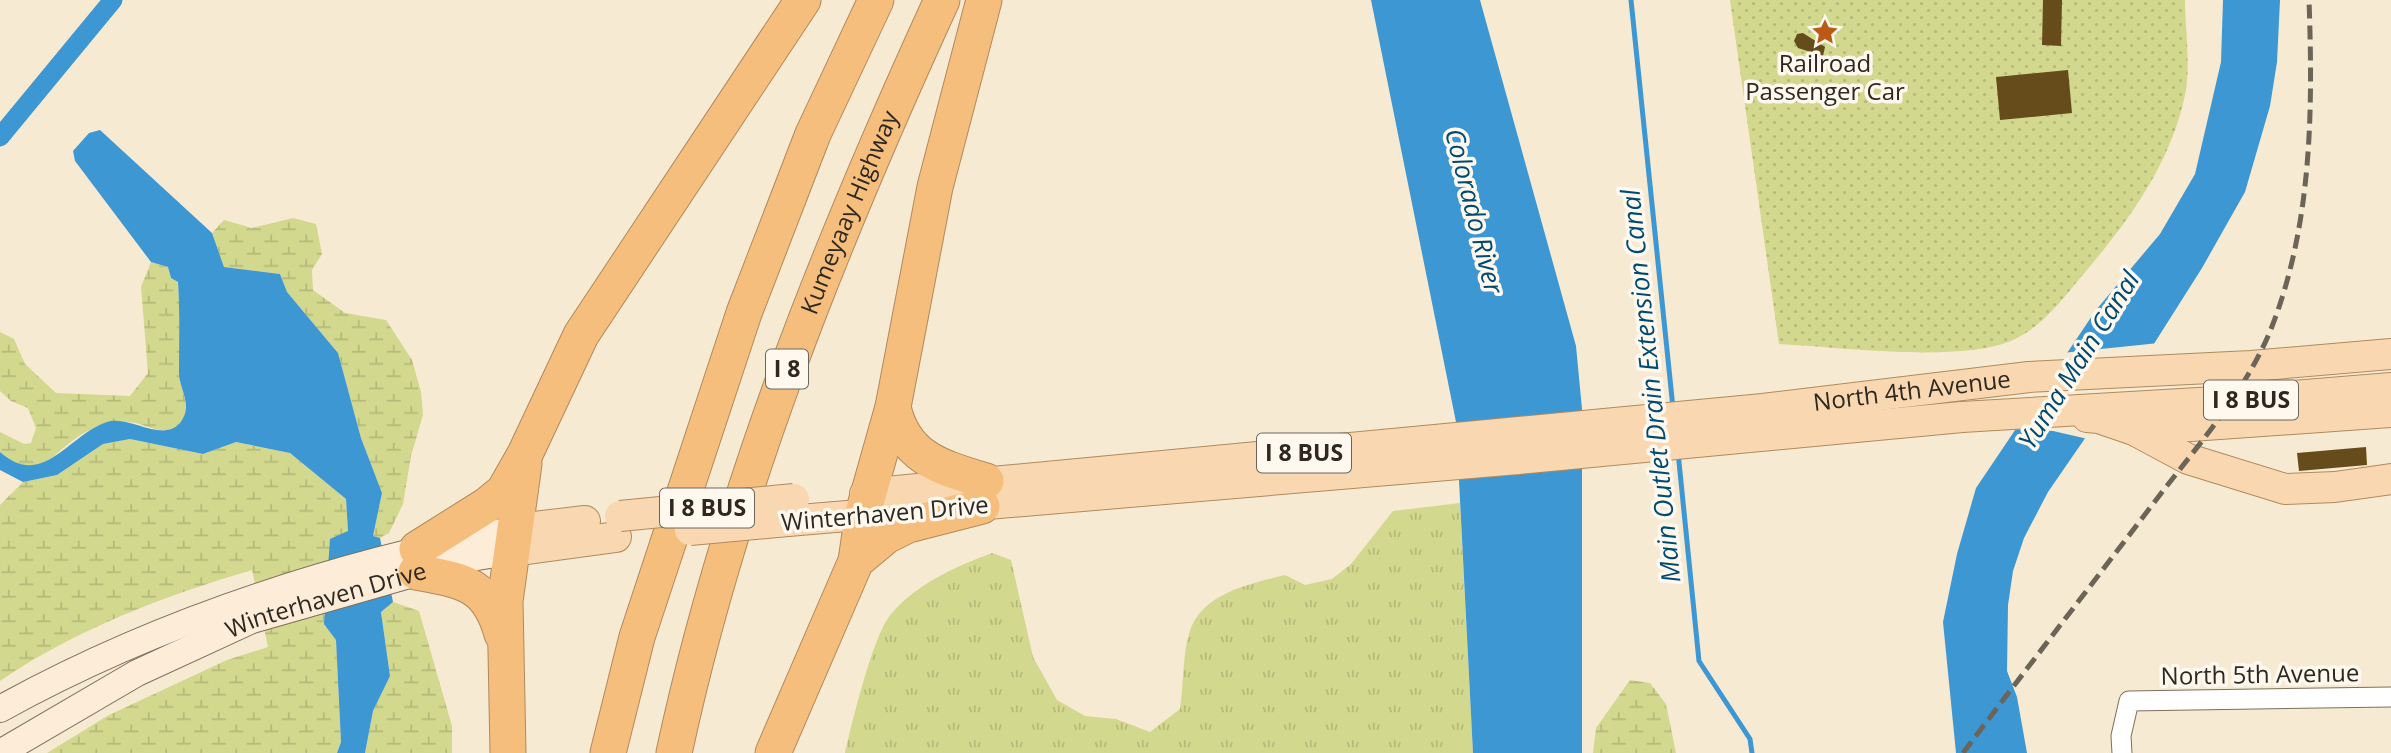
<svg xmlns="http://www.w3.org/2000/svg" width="2391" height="753" viewBox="0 0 2391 753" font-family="'Open Sans',sans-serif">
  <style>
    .grass { fill: url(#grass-tufts) }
    .wetland { fill: url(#wetland-marsh) }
    .park { fill: url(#park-dots) }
    .water { fill: #3c97d3 }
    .pier { fill: #f7ead3 }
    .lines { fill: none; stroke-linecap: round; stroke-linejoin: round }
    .stream { stroke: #3c97d3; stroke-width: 5 }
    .canal { stroke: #3c97d3; stroke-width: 19 }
    .building { fill: #664b1b }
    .minor-casing { stroke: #7c6f5c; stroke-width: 21 }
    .secondary-casing { stroke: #7c6f5c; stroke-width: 28 }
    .primary-casing { stroke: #af8a5c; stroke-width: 32 }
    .motorway-casing { stroke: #af8a5c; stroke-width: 37 }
    .minor { stroke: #fff; stroke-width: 19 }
    .secondary { stroke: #fcecd8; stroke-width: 26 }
    .primary { stroke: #f9d8b1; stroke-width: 30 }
    .motorway { stroke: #f5be7d; stroke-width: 35 }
    .rail { stroke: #6b6457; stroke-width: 5; stroke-dasharray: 14 7; stroke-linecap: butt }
    .primary-bridge-casing { stroke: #af8a5c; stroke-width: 32; stroke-linecap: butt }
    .primary-bridge { stroke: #f9d8b1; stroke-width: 30 }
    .labels { text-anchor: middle; stroke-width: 7; stroke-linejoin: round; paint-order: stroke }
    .shield { fill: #fef8ef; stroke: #6c665e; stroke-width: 2 }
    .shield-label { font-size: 23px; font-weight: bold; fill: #2d2820 }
    .poi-label { font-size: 24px; fill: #2d2820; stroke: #fef8ef }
    .street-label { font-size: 24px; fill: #2d2820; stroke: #fef8ef }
    .water-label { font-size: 26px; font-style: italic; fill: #004a72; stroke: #fef8ef }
  </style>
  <defs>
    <pattern id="grass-tufts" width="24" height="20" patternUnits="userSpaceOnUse" patternTransform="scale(1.75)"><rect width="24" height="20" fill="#d2d88d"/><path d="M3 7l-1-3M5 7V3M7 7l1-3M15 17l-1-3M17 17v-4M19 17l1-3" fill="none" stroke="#b5b979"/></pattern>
    <pattern id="wetland-marsh" width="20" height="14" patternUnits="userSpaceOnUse" patternTransform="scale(1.75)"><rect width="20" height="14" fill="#d2d88d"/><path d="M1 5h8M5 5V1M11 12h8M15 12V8" fill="none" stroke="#b5b979"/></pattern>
    <pattern id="park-dots" width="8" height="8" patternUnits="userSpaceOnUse" patternTransform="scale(1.75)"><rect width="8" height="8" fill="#d2d88d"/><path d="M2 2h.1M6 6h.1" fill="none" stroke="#b5b979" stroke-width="1.8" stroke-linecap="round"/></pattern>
  </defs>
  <rect width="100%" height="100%" fill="#f7ead3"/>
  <path class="grass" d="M1460 503 1473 753H845C852 723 873 635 891 614 918 583 955 567 992 553L1011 560 1033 657 1057 700 1085 716 1116 719 1150 732 1180 709C1184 684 1182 658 1189 634 1200 593 1250 584 1285 575L1305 585 1332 579 1351 564 1393 511Z"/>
  <path class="wetland" d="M293 218 316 224 322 254 312 270 313 290 345 313 386 320 412 360 421 392 423 415 411 456 403 504 389 533 380 538 373 536 382 493 361 438 338 353 287 292 280 274 224 267 212 233 224 220 252 228Z
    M151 262 168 267 171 278 178 282C180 313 180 343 180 374 179 390 192 403 182 420 170 442 146 423 129 422 119 421 106 426 97 428 60 436 44 492 0 452V432L24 444 31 443 36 428 28 408 11 401 0 391V332L14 339 25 364 56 393 130 396 148 373 141 287Z
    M130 439 203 454 236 442 290 453 346 499 348 531 336 640 341 742 337 753H47L109 715 227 660 268 647 252 570C164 596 76 629 0 681V505L23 482 57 475 103 444Z
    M393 602 419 611 452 726V753H365L373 711 390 676 381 612Z
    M1630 680 1650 683 1666 704 1676 753H1593L1596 728Z"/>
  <path class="park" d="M1730 0H2185C2185 30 2191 66 2185 95 2170 166 2127 223 2081 277 2061 301 2041 328 2011 341 1956 363 1841 347 1779 344Z"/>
  <path class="water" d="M1371 0H1480L1576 346 1582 409V753H1473L1456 422Z
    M2223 0H2280L2277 62 2270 106 2245 192 2202 268 2138 369 2099 418 2048 492 2024 538 2013 571 2008 605 2007 671 2017 697 2027 753H1956L1943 622 1957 554 1976 488 2096 310 2160 234 2195 174 2221 62Z
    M100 130 212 233 224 267 280 274 287 292 338 353 361 438 382 493 373 536 380 538 393 602 381 612 390 676 373 711 365 753H337L341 742 336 640 324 624 330 539 348 531 346 499 290 453 236 442 203 454 130 439 103 444 57 475 23 482 0 470V452C43 490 68 435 107 422 129 414 166 446 182 420 192 404 180 390 179 374 179 343 180 313 178 282L171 278 168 267 151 262 75 161 73 151 89 133Z"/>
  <path class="pier" d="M2159 343 2088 439 2053 431 2009 429 2062 353Z"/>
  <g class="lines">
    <path class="stream" d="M1631 0 1673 408
      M1678 452 1699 661 1750 739 1752 753"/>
    <path class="canal" d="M0 137 113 0"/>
  </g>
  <path class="building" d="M2043 0H2062L2061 46 2042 45Z
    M1803 33 1825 47 1823 56 1798 48 1794 41 1797 34Z
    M2068 70 2072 113 2000 120 1996 77Z
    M2366 447 2367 465 2299 471 2297 453Z"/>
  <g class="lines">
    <defs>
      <path id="minor" d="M2122 753 2121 736 2129 701 2391 697"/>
      <g id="secondary">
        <path d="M0 709C161 620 337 564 517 529"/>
        <path id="s1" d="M0 753 137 673 252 620 465 559 513 551"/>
      </g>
      <g id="primary">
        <path d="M2087 417 2099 418 2134 430 2188 459 2285 489 2335 487 2391 479"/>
        <path d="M2134 430 2391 412"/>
        <path id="s2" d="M865 494 1763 409 2029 377 2251 366 2391 354"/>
        <path d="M788 521 1518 459 1962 417 2232 401 2391 388"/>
        <path d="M517 529 585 521"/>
        <path d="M513 551 616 537"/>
      </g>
      <g id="motorway">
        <path d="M893 407C904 458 940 467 986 481"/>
        <path d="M417 549 487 505 504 491 525 454 581 335 803 0"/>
        <path d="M856 561 863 513 893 407 935 187 984 0"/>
        <path d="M416 572C463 581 488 583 502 634"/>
        <path d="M508 753 505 601 524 464"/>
        <path d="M608 753 637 637 744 313 813 134 876 0"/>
        <path id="s3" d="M674 753C730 492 831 242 942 0"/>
        <path d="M773 753 856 561 886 536 908 525 982 506"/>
      </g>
    </defs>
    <use href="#minor" class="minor-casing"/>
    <use href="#secondary" class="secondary-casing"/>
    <use href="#primary" class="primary-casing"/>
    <use href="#motorway" class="motorway-casing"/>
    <use href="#minor" class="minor"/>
    <use href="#secondary" class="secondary"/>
    <use href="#primary" class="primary"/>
    <use href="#motorway" class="motorway"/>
    <path class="rail" d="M1963 753C2027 668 2092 584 2156 500 2197 446 2245 393 2271 329 2312 225 2313 111 2309 0"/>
    <defs>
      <path id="primary-bridge" d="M620 516 794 499
        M690 530 788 521"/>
    </defs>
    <use href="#primary-bridge" class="primary-bridge-casing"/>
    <use href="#primary-bridge" class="primary-bridge"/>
  </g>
  <defs>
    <symbol id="sight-bare" viewBox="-9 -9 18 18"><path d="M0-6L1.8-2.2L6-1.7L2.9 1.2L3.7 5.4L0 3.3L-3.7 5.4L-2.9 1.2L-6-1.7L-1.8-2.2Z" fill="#ba5a14" stroke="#fef8ef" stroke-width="2.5" paint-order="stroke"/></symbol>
  </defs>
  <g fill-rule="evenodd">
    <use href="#sight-bare" x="1806" y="13" width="38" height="38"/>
  </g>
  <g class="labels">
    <g class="shield">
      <rect x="766" y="349.5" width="42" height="39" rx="5"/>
      <rect x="2204" y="380.5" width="94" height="39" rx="5"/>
      <rect x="1257" y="433.5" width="94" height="39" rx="5"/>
      <rect x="660" y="488.5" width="94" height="39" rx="5"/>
    </g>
    <g class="shield-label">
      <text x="787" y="377">I 8</text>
      <text x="2251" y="408">I 8 BUS</text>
      <text x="1304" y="461">I 8 BUS</text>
      <text x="707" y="516">I 8 BUS</text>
    </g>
    <g class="poi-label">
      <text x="1825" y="72">Railroad<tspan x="1825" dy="28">Passenger Car</tspan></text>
    </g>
    <g class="street-label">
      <text dy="8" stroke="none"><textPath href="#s3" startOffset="569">Kumeyaay Highway</textPath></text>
      <text dy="8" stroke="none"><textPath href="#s2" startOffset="1052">North 4th Avenue</textPath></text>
      <text transform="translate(885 514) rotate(-5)" y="8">Winterhaven Drive</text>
      <text dy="8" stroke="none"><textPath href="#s1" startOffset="362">Winterhaven Drive</textPath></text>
      <text transform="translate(2260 675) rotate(-1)" y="8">North 5th Avenue</text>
    </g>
    <g class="water-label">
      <text transform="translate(1474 211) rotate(76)" y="9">Colorado River</text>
      <text transform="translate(2079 360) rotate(-58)" y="9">Yuma Main Canal</text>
      <text transform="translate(1651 386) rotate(-96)" y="9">Main Outlet Drain Extension Canal</text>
    </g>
  </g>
</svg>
